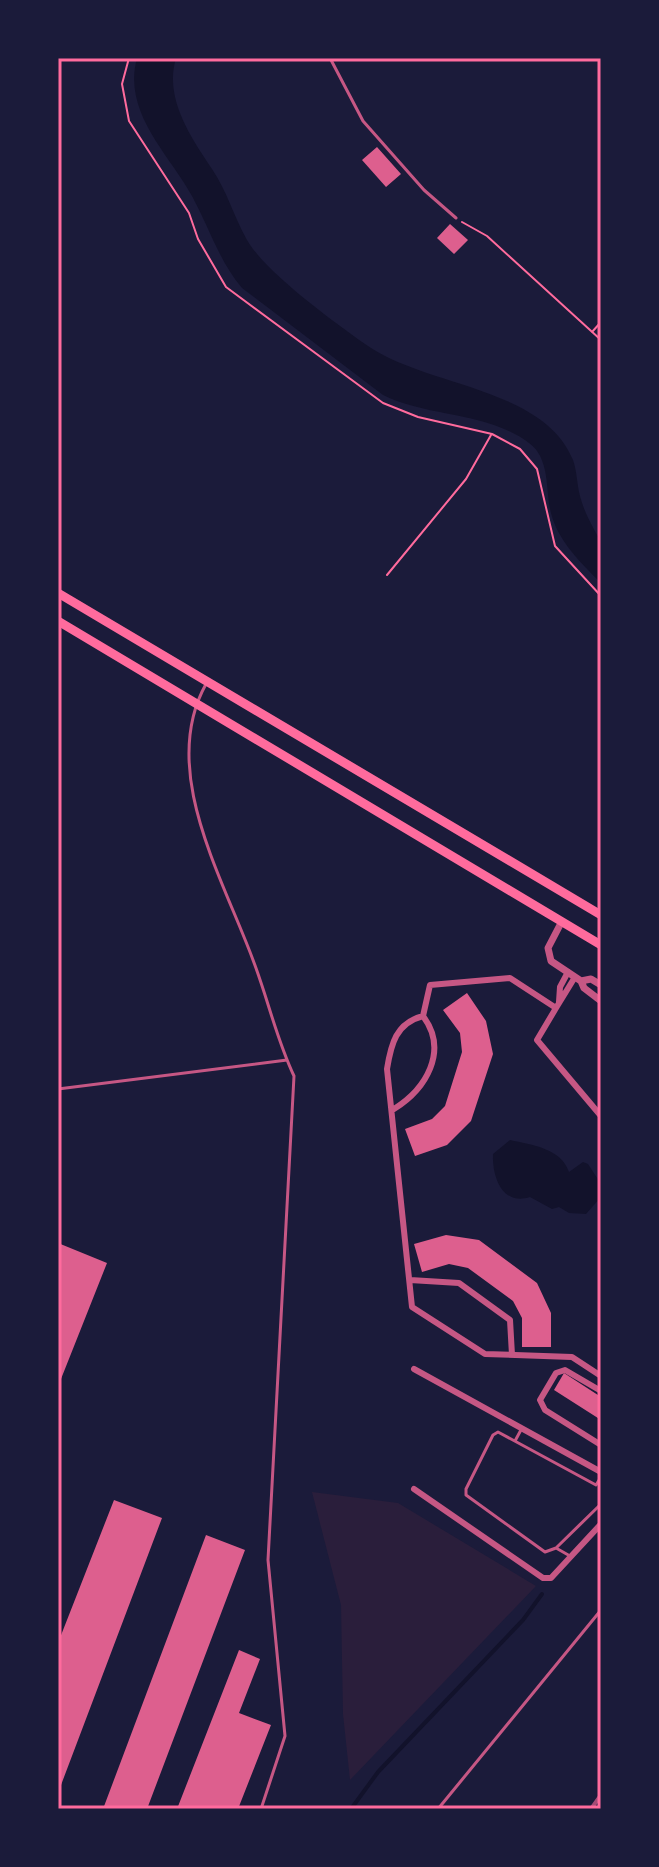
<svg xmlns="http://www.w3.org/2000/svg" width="659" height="1867" viewBox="0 0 659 1867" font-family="Lato,sans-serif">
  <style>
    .green { fill: #2a1e3b }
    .water { fill: #12122b }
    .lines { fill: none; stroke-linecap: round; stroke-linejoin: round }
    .stream { stroke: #12122b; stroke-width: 4 }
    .building { fill: #dd5f8e }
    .path { stroke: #ff6b9d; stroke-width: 2 }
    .service { stroke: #c65784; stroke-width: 3 }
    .minor { stroke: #c65784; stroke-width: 6 }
    .tertiary { stroke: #c65784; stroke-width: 7 }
    .primary { stroke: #ff6b9d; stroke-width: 9 }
    .rail { stroke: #a44b75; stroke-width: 4 }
    .neatline { fill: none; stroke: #ff6b9d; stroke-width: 3 }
  </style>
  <rect width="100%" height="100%" fill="#1b1b3a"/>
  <path class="green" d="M312 1492 398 1503 536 1586 350 1780 343 1714 341 1605Z"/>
  <path class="water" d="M137 58H176C164 98 190 136 212 169 227 191 234 217 247 240 265 272 334 322 365 344 424 387 543 386 573 460 577 471 577 485 580 496 584 512 592 526 600 540 605 550 601 571 601 583 581 563 558 541 551 513 545 491 551 459 529 443 486 411 430 418 383 395L242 288C219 261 209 227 192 196 169 154 122 112 137 58Z
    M510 1140C532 1145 561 1148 569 1172L583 1162 588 1164 601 1184V1197L586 1214 569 1213 559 1207 552 1209 530 1197C503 1206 492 1178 493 1154Z"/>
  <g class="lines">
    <path class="stream" d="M351 1809 378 1772 523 1620 542 1594"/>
  </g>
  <path class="building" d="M377 147 401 174 386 187 362 160Z
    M450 224 468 240 454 254 437 238Z
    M467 993 486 1021 493 1054 471 1121 447 1145 415 1156 405 1129 432 1119 445 1106 462 1052 460 1033 443 1010Z
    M446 1235 479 1240 537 1283 551 1313V1347H522V1318L513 1301 468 1268 449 1264 422 1272 414 1244Z
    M58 1243 107 1263 61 1379 58 1377Z
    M564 1373 601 1397V1420L554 1390Z
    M114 1500 162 1518 58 1793V1643Z
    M206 1535 245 1550 147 1809H103Z
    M239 1650 260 1659 239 1713 271 1725 238 1809H177Z"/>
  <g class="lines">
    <path class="path" d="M129 58 122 84 129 121 189 213 198 239 226 287 383 403 418 417 492 434 520 449 537 469 555 546 601 596
      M462 222 487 236 601 340
      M592 332 601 322
      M387 575 466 479 491 435"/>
    <path class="service" d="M330 58 363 121 424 190 456 218
      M206 684C158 770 223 878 253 960 268 999 276 1038 294 1076L268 1560 285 1736 261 1809
      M58 1089 287 1060
      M515 1441 522 1428
      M556 1548 601 1504
      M570 1556 556 1548 545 1552 466 1495V1489L493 1435 498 1432 596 1485 601 1477
      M438 1809 601 1610"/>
    <path class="minor" d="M559 1002 560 987 568 972
      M556 1008 537 1040 601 1116
      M423 1016C396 1023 391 1044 387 1069L412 1307 485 1354 572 1357 601 1376
      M394 1109C426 1089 449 1051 423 1016L430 985 510 978 556 1008 575 977
      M410 1280 459 1283 510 1320 512 1355
      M414 1369 601 1472
      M601 1391 565 1370 556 1373 540 1400 545 1410 601 1445
      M414 1489 543 1578H551L601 1524"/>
    <path class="tertiary" d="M561 923 548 948 551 961 581 981 584 988 601 1001
      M581 981 591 979 601 985"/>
    <path class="primary" d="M58 593 601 915
      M58 621 601 945"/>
    <path class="rail" d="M591 1809 601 1795"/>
  </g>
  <rect width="659" height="1867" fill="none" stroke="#1b1b3a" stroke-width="120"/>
  <rect x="60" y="60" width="539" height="1747" class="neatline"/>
</svg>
